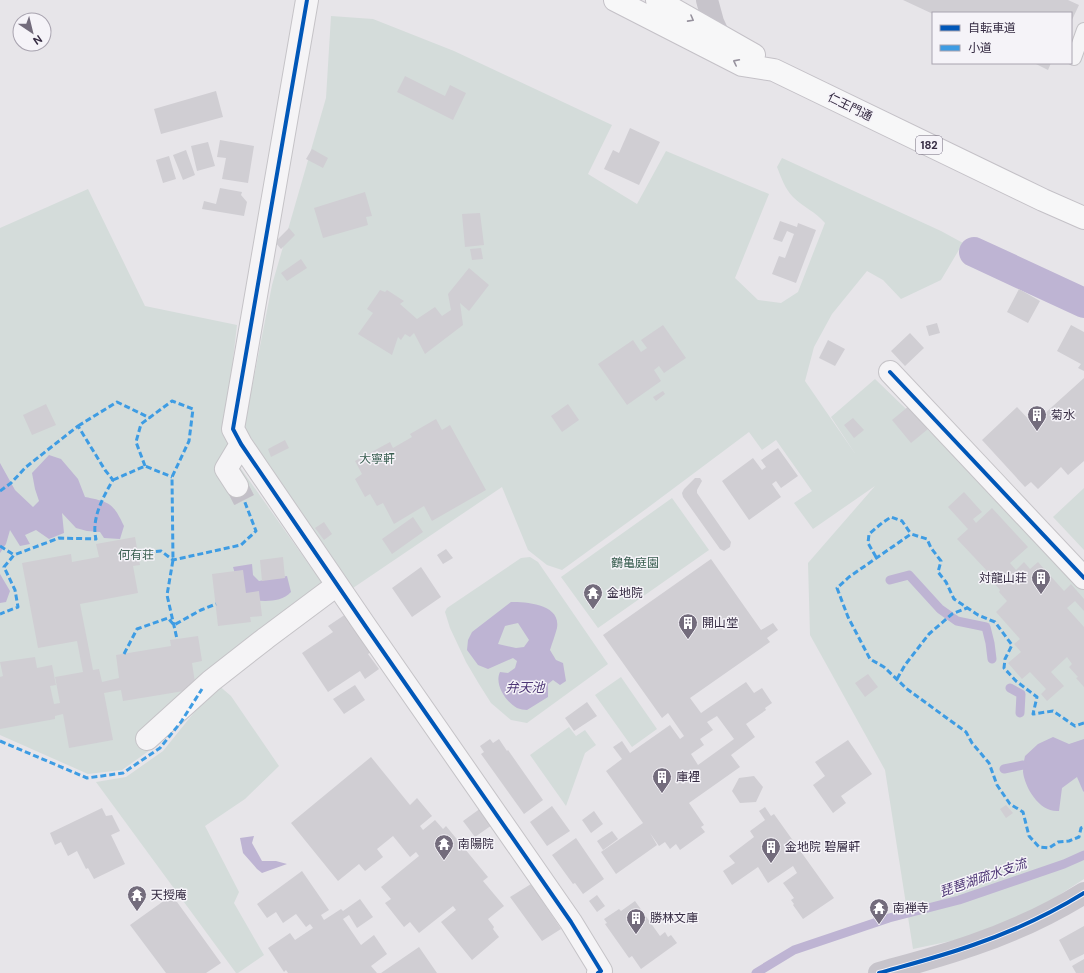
<svg xmlns="http://www.w3.org/2000/svg" width="1084" height="973" viewBox="0 0 1084 973" font-family="'DM Sans','Noto Sans JP',sans-serif">
  <style>
    .green { fill: #d4dcda }
    .water { fill: #beb4d3; fill-rule: evenodd }
    .lines { fill: none; stroke-linecap: round; stroke-linejoin: round }
    .stream { stroke: #beb4d3; stroke-width: 9 }
    .canal { stroke: #beb4d3; stroke-width: 30 }
    .building { fill: #d0ced3; fill-rule: evenodd }
    .street-tunnel { stroke: #c3c0c8; stroke-width: 22; stroke-dasharray: 22 11; stroke-linecap: butt }
    .lane-casing { stroke: #c5c3c7; stroke-width: 16 }
    .street-casing { stroke: #c5c3c7; stroke-width: 24 }
    .primary-casing { stroke: #c4c1c7; stroke-width: 24 }
    .lane { stroke: #f5f4f6; stroke-width: 14 }
    .street { stroke: #f5f4f6; stroke-width: 22 }
    .secondary { stroke: #c7c4cb; stroke-width: 22 }
    .primary { stroke: #f7f7f8; stroke-width: 22 }
    .quiet { stroke: #3e9ce3; stroke-width: 3; stroke-dasharray: 6 3; stroke-linecap: butt }
    .cycleway-casing { stroke: #f5f3f8; stroke-width: 6 }
    .cycleway { stroke: #0057b8; stroke-width: 4 }
    .oneway { stroke: #96919d }
    .labels { text-anchor: middle; stroke-width: 3; stroke-linejoin: round; paint-order: stroke }
    .shield { fill: #f5f3f8; stroke: #6f6779; stroke-width: 1 }
    .shield-label { font-size: 11px; font-weight: bold; fill: #352b42 }
    .street-label { font-size: 12px; fill: #352b42; stroke: #f5f3f8 }
    .poi-label { font-size: 12px; fill: #352b42; stroke: #f5f3f8; text-anchor: start }
    .park-label { font-size: 12px; fill: #395e50; stroke: #f5f3f8 }
    .water-label { font-size: 13px; font-style: italic; fill: #4d3675; stroke: #f5f3f8 }
  </style>
  <rect width="100%" height="100%" fill="#e7e5e9"/>
  <path class="green" d="M331 16 373 19 454 51 612 125 588 174 637 204 666 151 769 194 735 278 758 300 781 303 798 292 825 223C816 212 803 207 793 197 785 189 781 177 777 167L782 158 941 231 963 243 941 280 901 299 883 280 867 271 832 314 814 347 805 381 856 455 831 417 875 379 1066 563 1084 584V879L1039 908 965 938 913 949 885 770 810 635 808 563 875 486 813 529 794 503 812 491 776 440 762 450 749 432 646 509 562 570 547 565 528 550 502 487 353 588 244 428 272 285 326 98Z
    M88 189 145 306 237 325 226 420 222 433 239 466 325 587 172 728 153 748 122 770 88 774 0 735V228Z
    M1084 488V550L1053 517Z
    M672 498 709 550 598 628 561 577Z
    M530 557 538 562 608 664 527 723 511 720 491 703 479 684 466 662 450 628 445 612 447 608 521 558Z
    M621 677 657 729 632 747 595 695Z
    M217 684 231 696 279 766 245 799 205 826 239 892 234 903 264 955 238 973H236L96 782 126 777 163 751Z
    M569 727 576 736 585 730 596 745 585 753 566 806 530 755Z"/>
  <path class="water" d="M49 455 61 459 78 479 85 497C110 502 113 503 124 526L120 539 104 538 100 532 87 531 76 528 62 513 64 533 49 539 36 530 25 535 30 544 20 546 10 530 6 544 0 553V463L15 490 33 507 39 501 35 489 32 473Z
    M252 564 253 575 259 581 287 576 291 592C279 605 259 600 243 600L233 567Z
    M0 574 10 591 6 602 0 603Z
    M511 602C527 602 561 604 557 628 555 636 552 643 550 650L556 660 563 663 566 681 560 685 553 680 548 684V697L527 710C524 710 520 709 517 708 506 702 494 684 500 672L508 673 515 668 517 661 513 658 488 669 478 665 467 650 468 640 472 632ZM518 623 529 640 524 647 516 648 498 644 505 626Z
    M1053 737 1069 744 1084 739V792L1083 791 1077 777 1062 788 1059 811C1040 813 1025 788 1023 772 1023 766 1024 761 1025 756L1038 744Z
    M254 836 252 843 262 861H276L287 864 262 873 257 869 243 853 240 838Z"/>
  <g class="lines">
    <path class="stream" d="M890 580 909 575 940 609 957 621 986 627 990 643 992 659
      M1010 688 1021 694 1020 713
      M1004 769 1023 765
      M756 973 794 950 889 918 959 900 1064 864 1084 855"/>
    <path class="canal" d="M974 252 1084 303"/>
  </g>
  <path class="building" d="M903 0H1068L1079 5 1071 22V13H933V14Z
    M1034 63H1051L1048 70Z
    M405 76 445 96 450 85 466 93 453 120 397 92Z
    M216 91 223 117 161 134 154 109Z
    M630 128 660 142 639 185 604 169 613 150 619 153Z
    M220 140 254 146 248 183 222 179 226 158 217 157Z
    M208 142 215 166 197 171 191 146Z
    M312 149 328 158 323 168 306 159Z
    M186 150 195 175 183 180 173 155Z
    M169 156 176 179 163 183 156 160Z
    M220 188 242 192 241 195 247 202 244 216 202 209 204 201 216 204Z
    M365 192 372 216 366 217 368 225 323 238 314 208Z
    M480 213 484 245 465 247 462 214Z
    M780 221 797 227 798 223 816 230 796 283 772 274 779 256 785 258 794 234 787 231 782 242 773 239Z
    M289 228 295 235 281 249 275 242Z
    M481 248 483 259 472 260 470 249Z
    M301 259 307 268 287 281 281 273Z
    M469 268 489 285 469 311 460 303 463 325 425 354 414 333 410 337 405 334 401 340 398 337 392 355 358 334 373 313 367 309 380 290 385 292 387 290 404 301 400 304 417 319 435 307 442 316 451 310 448 294Z
    M1019 289 1040 301 1028 323 1007 312Z
    M937 323 940 333 929 336 926 326Z
    M663 325 686 358 664 373 659 366 654 370 661 381 627 405 598 364 633 340 641 352 647 348 641 340Z
    M1071 325 1084 332V371L1078 368 1081 364 1057 351Z
    M910 333 924 348 905 366 891 351Z
    M828 340 845 349 835 366 819 358Z
    M1084 378V461L1068 475 1061 467 1038 489 1031 482 1025 487 982 440 1017 407 1033 424Z
    M663 391 665 394 656 401 653 397Z
    M46 404 56 425 32 435 23 415Z
    M568 404 579 420 562 432 551 416Z
    M909 406 928 429 911 443 892 420Z
    M853 418 864 430 854 438 844 425Z
    M436 419 442 430 450 425 486 490 432 521 424 506 394 524 383 503 377 506 370 494 365 497 355 479 362 474 355 461 390 442 393 448 412 437 410 434Z
    M285 440 289 448 271 457 268 449Z
    M778 448 798 476 781 488 776 481 772 484 781 497 749 520 722 481 753 458 762 470 766 467 761 460Z
    M695 478H700L702 481 697 490V493L731 542 730 547 724 551 720 549 683 497 682 493 684 489Z
    M246 481 254 495 235 505 227 491Z
    M964 492 982 512 973 519 976 523 992 508 1028 547 1010 563 1016 570 1024 562 1030 569 1038 562 1064 591 1071 584 1084 599V611L1075 601 1067 608 1084 627V687L1076 678 1078 677 1069 667 1072 664 1067 657 1051 672 1064 686 1047 701 1041 694 1046 689 1030 672 1022 679 1008 663 1021 652 1014 644 1020 639 996 612 1007 601 999 592 1000 590 987 575 989 573 957 539 968 529 948 507Z
    M413 517 423 532 392 554 382 539Z
    M324 522 332 534 324 540 315 528Z
    M135 537 140 565 133 566 138 593 80 604 93 670 99 669 102 682 119 678 116 655 171 646 170 640 198 636 202 661 192 663 196 689 123 701 121 690 104 693 113 740 69 748 63 714 55 716V719L0 729V677L3 676 0 662 35 657 37 668 52 665 56 685 50 686 54 704 60 703 55 677 83 672 77 641 38 648 22 563 71 554 72 562 99 557 96 544Z
    M446 549 453 558 443 564 437 555Z
    M283 557 285 578 262 581 260 560Z
    M711 559 761 630 773 623 778 630 767 638 770 642 690 698 701 713 746 682 754 693 762 688 772 703 765 708 766 710 746 724 755 737 731 755 740 767 689 803 704 825 701 827 705 832 680 850 676 844 670 849 665 842 659 846 650 833 657 845 616 874 601 852 643 823 606 771 622 759 613 747 622 741 630 753 670 725 680 739 684 736 668 713 662 718 603 635ZM717 716 734 739 698 765 691 754 704 745 700 739 713 730 707 722Z
    M421 567 441 597 412 617 392 588Z
    M243 570 246 593 259 591 262 616 250 617 251 622 218 626 212 574Z
    M346 614 371 652 368 654 379 669 365 679 360 671 328 692 302 653 333 632 328 626Z
    M868 674 878 687 865 697 855 683Z
    M355 685 365 700 344 714 333 699Z
    M587 702 597 716 574 731 565 718Z
    M490 739 493 743 499 739 507 751 508 750 543 800 524 814 481 754 484 752 480 746Z
    M848 740 872 774 841 796 846 803 833 813 813 785 825 776 815 762Z
    M371 757 410 805 417 798 432 816 420 826 423 830 435 820 443 829 446 826 488 877 483 881 504 906 488 919 494 927 493 929 499 937 472 960 441 922 456 910 453 906 419 933 410 922 404 927 385 903 391 899 381 887 419 856 416 852 410 857 393 836 377 849 383 857 365 871 359 864 338 881 291 823Z
    M754 776 763 787 756 802 740 803 732 791 739 778Z
    M1006 805 1013 813 1006 818 1000 809Z
    M552 806 570 831 547 846 530 822Z
    M765 807 771 816 774 814 834 898 803 919 793 905 794 904 791 900 794 898 783 883 797 873 793 866 768 883 758 867 732 885 723 871 735 863 729 856 754 837 750 831 765 820 759 811Z
    M102 808 106 816 112 815 120 831 111 835 125 864 94 879 88 868 86 869 77 851 68 856 61 842 55 845 50 833Z
    M481 808 492 825 475 837 463 821Z
    M594 811 603 824 591 833 582 820Z
    M612 831 618 839 603 850 597 841Z
    M576 838 604 879 583 894 575 883 573 884 552 855Z
    M302 871 329 910 321 915 324 920 341 909 343 911 360 899 373 917 357 928 349 915 343 919 361 945 374 935 387 954 371 966 377 973H288L286 970 284 972 268 948 290 933 295 940 313 928 310 924 306 927 296 914 283 923 276 912 267 918 257 904Z
    M531 884 561 929 542 941 510 897Z
    M172 895 221 963 206 973H166L130 925Z
    M597 895 605 906 597 912 589 901Z
    M635 901 660 936 665 932 668 937 671 935 677 943 641 969 632 956 629 958 605 924 607 923 604 919 619 909 621 911Z
    M1084 926V954L1070 961 1059 940Z
    M419 947 437 973H381Z
    M1084 959V973H1076L1072 966Z"/>
  <g class="lines">
    <path class="street-tunnel" d="M237 486 244 500"/>
    <defs>
      <path id="lane" d="M1074 58 1084 30"/>
      <path id="street" d="M307 0 233 429 241 444 366 627 571 922 601 971 598 973
        M890 372 1084 578
        M237 486 226 469 241 444
        M147 739 211 681 266 638 337 585"/>
      <path id="primary" d="M615 0 742 65 774 70 1043 200 1084 218
        M657 0 754 55"/>
    </defs>
    <use href="#lane" class="lane-casing"/>
    <use href="#street" class="street-casing"/>
    <use href="#primary" class="primary-casing"/>
    <use href="#lane" class="lane"/>
    <use href="#street" class="street"/>
    <path class="secondary" d="M707 0 713 22 719 35
      M879 973C911 964 942 956 973 945 1011 932 1050 914 1084 893"/>
    <use href="#primary" class="primary"/>
    <path class="quiet" d="M78 426 117 402 150 418
      M145 466 136 442 141 424 172 401 193 409 189 441 172 477 173 560 167 595 177 639
      M113 480 145 466 172 477
      M0 491 11 483 26 467 78 426 105 470 113 480C103 497 91 519 96 539L59 538 14 555 4 567 15 590 18 607 0 614
      M0 546 14 555
      M138 553 161 551 173 560 241 545 256 531 244 500
      M876 557 868 543 869 534 882 523 891 517 902 521 911 534
      M124 654 137 629 168 618 174 625 201 610 216 604
      M897 679 905 665 929 634 952 614 967 608
      M1084 723 1075 726 1053 711 1033 714 1037 697 1016 681 1004 668 1005 659 1012 645 995 622 978 615 954 599 946 582 938 572 941 561 931 548 927 539 911 534 849 577 837 588 848 617 870 659 884 667 907 689 966 732 972 743 989 763 997 785 1010 804 1023 812 1029 836 1039 847 1049 848 1058 842 1069 841 1079 837 1081 828 1084 827
      M0 741 87 778 123 773 160 748 181 722 202 689"/>
    <defs>
      <path id="cycleway" d="M307 0 233 429 241 444 366 627 571 922 601 971 598 973
        M890 372 1084 578
        M879 973C911 964 942 956 973 945 1011 932 1050 914 1084 893"/>
    </defs>
    <use href="#cycleway" class="cycleway-casing"/>
    <use href="#cycleway" class="cycleway"/>
  </g>
  <defs><path id="oneway-chevron" d="M-2-3.5L2.5 0L-2 3.5" fill="none" stroke-width="1.6" stroke-linecap="round" stroke-linejoin="round"/></defs>
  <g class="oneway">
    <use href="#oneway-chevron" transform="translate(691 19) rotate(29)"/>
    <use href="#oneway-chevron" transform="translate(736 62) rotate(-153)"/>
  </g>
  <defs>
    <symbol id="building-pin" viewBox="-11 -11 22 30"><path d="M0 17L-7.5 6A9.5 9.5 0 1 1 7.5 6Z" fill="#736c7c" stroke="#f5f3f8"/><path d="M-4-6H4V6H1V3H-1V6H-4ZM-2.5-4.3h1.7v1.8h-1.7ZM.8-4.3h1.7v1.8H.8ZM-2.5-1h1.7V.8h-1.7ZM.8-1h1.7V.8H.8Z" fill="#fff"/></symbol>
    <symbol id="temple-pin" viewBox="-11 -11 22 30"><path d="M0 17L-7.5 6A9.5 9.5 0 1 1 7.5 6Z" fill="#736c7c" stroke="#f5f3f8"/><path d="M0-6L5-2H3V0L6.5 2.5H4V6H1.5V3h-3V6H-4V2.5H-6.5L-3 0V-2H-5Z" fill="#fff"/></symbol>
  </defs>
  <g fill-rule="evenodd">
    <use href="#building-pin" x="1026" y="404" width="22" height="30"/>
    <use href="#building-pin" x="1030" y="567" width="22" height="30"/>
    <use href="#temple-pin" x="582" y="582" width="22" height="30"/>
    <use href="#building-pin" x="677" y="612" width="22" height="30"/>
    <use href="#building-pin" x="651" y="766" width="22" height="30"/>
    <use href="#temple-pin" x="433" y="833" width="22" height="30"/>
    <use href="#building-pin" x="760" y="836" width="22" height="30"/>
    <use href="#temple-pin" x="126" y="884" width="22" height="30"/>
    <use href="#temple-pin" x="868" y="897" width="22" height="30"/>
    <use href="#building-pin" x="625" y="907" width="22" height="30"/>
  </g>
  <g class="labels">
    <rect class="shield" x="916" y="136" width="26" height="18" rx="3"/>
    <g class="shield-label">
      <text x="929" y="149">182</text>
    </g>
    <g class="street-label">
      <text transform="translate(850 107) rotate(26)" y="4">仁王門通</text>
    </g>
    <g class="poi-label">
      <text x="1051" y="419">菊水</text>
      <text x="1027" y="582" text-anchor="end">対龍山荘</text>
      <text x="607" y="597">金地院</text>
      <text x="702" y="627">開山堂</text>
      <text x="676" y="781">庫裡</text>
      <text x="458" y="848">南陽院</text>
      <text x="785" y="851">金地院 碧層軒</text>
      <text x="151" y="899">天授庵</text>
      <text x="893" y="912">南禅寺</text>
      <text x="650" y="922">勝林文庫</text>
    </g>
    <g class="park-label">
      <text x="377" y="463">大寧軒</text>
      <text x="136" y="559">何有荘</text>
      <text x="635" y="567">鶴亀庭園</text>
    </g>
    <g class="water-label">
      <text x="525" y="692">弁天池</text>
      <text transform="translate(983 877) rotate(-19)" y="5">琵琶湖疏水支流</text>
    </g>
  </g>
  <rect x="932" y="12" width="140" height="52" fill="#f5f3f8" stroke="#a8a3af"/>
  <rect x="940" y="25" width="20" height="6" fill="#0057b8" stroke="#a8a3af"/>
  <text x="968" y="32" font-size="12" fill="#352b42">自転車道</text>
  <rect x="940" y="45" width="20" height="6" fill="#3e9ce3" stroke="#a8a3af"/>
  <text x="968" y="52" font-size="12" fill="#352b42">小道</text>
  <g transform="translate(32 32) rotate(145)"><circle r="19" fill="#f5f3f8" stroke="#a8a3af"/>
  <path d="M0-3L7 15L0 10L-7 15Z" fill="#736c7c"/>
  <text y="-6" font-size="11" font-weight="bold" text-anchor="middle" fill="#352b42">N</text>
  </g>
</svg>
